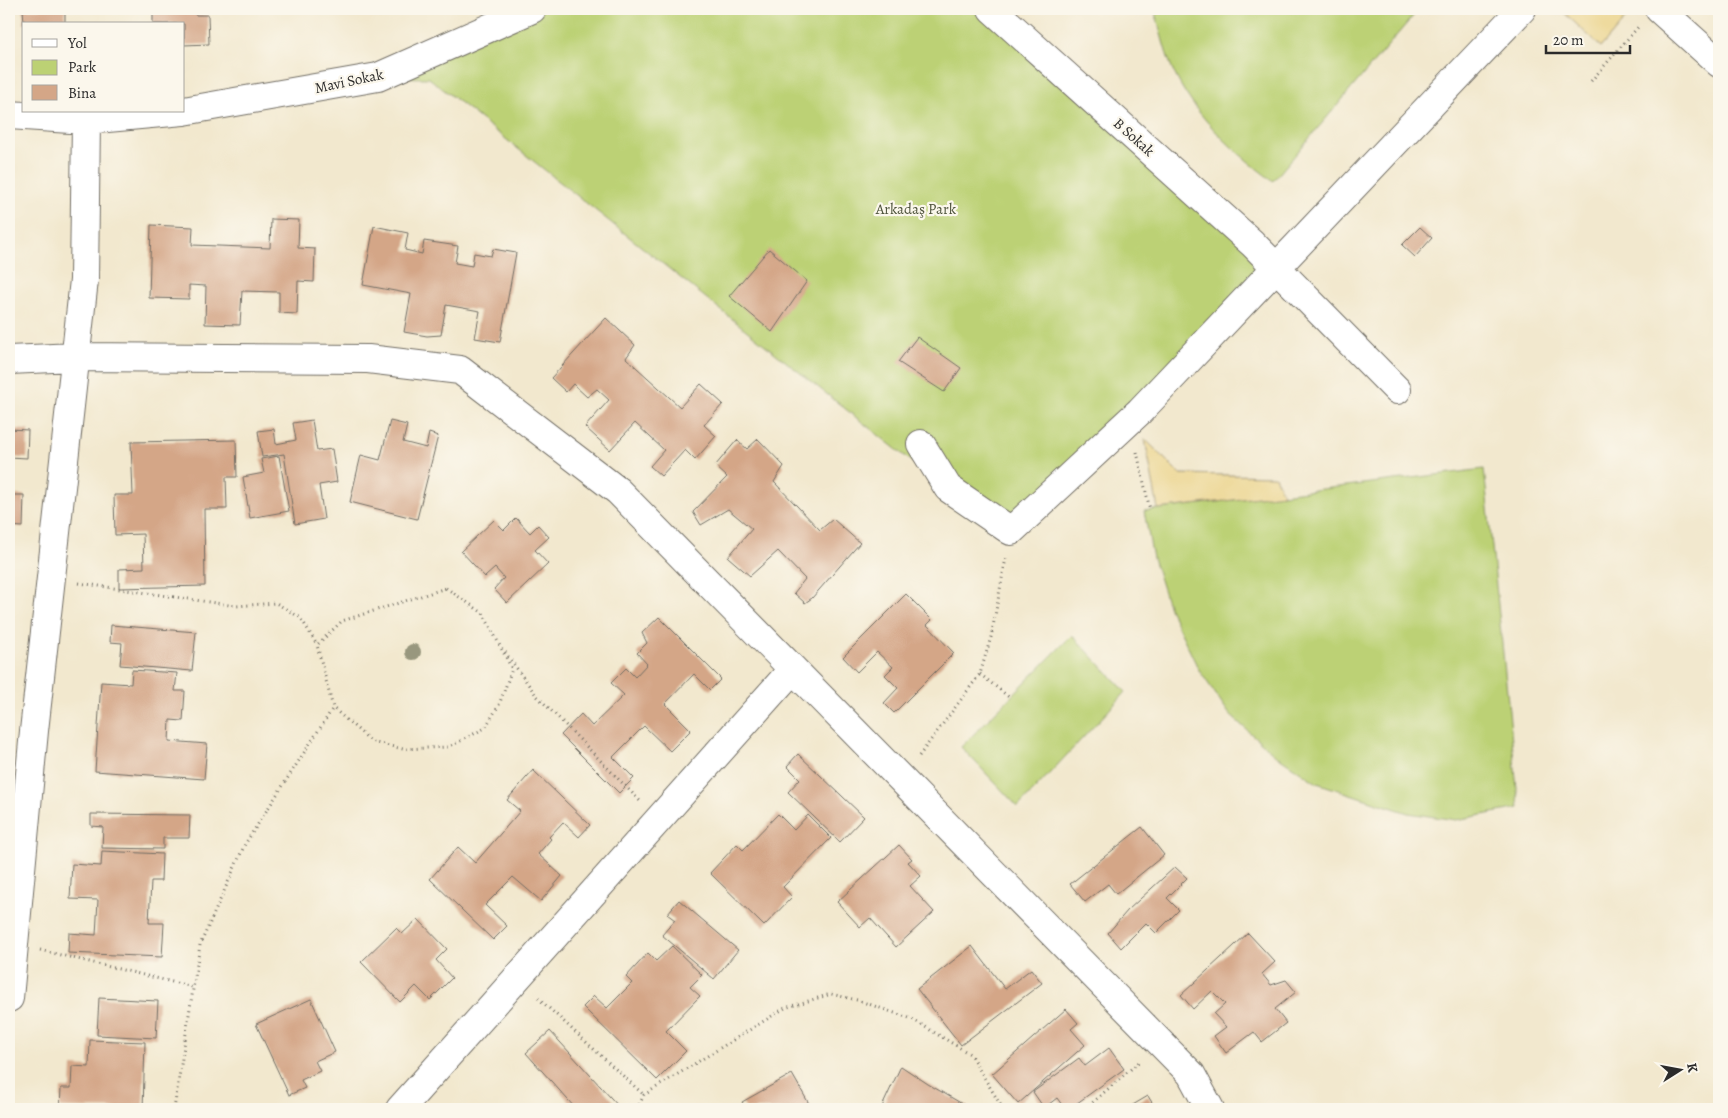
<svg xmlns="http://www.w3.org/2000/svg" width="1728" height="1118" viewBox="0 0 1728 1118" font-family="Alegreya,serif">
  <style>
    .green { fill: #bcd174; stroke: #747e50 }
    .sand { fill: #eeda9e; stroke: #8c8264 }
    .building { fill: #d4a687 }
    .lines { fill: none; stroke-linecap: round; stroke-linejoin: round }
    .minor-casing { stroke: #716d64; stroke-width: 30 }
    .path { stroke: #716d64; stroke-width: 3; stroke-dasharray: 1 4; stroke-linecap: butt }
    .minor { stroke: #fff; stroke-width: 28 }
    .tree { fill: #98977e }
    .labels { text-anchor: middle; stroke-width: 4.5; stroke-linejoin: round; paint-order: stroke }
    .street-label { font-size: 15px; fill: #2b2b2b; stroke: #fbf7ec }
    .park-label { font-size: 15px; fill: #4f543d; stroke: #fbf7ec }
  </style>
  <rect width="100%" height="100%" fill="#fbf7ec"/>
  <filter id="ink" filterUnits="userSpaceOnUse"><feTurbulence type="fractalNoise" baseFrequency=".02" numOctaves="2"/><feDisplacementMap in="SourceGraphic" scale="10" xChannelSelector="R" yChannelSelector="G"/><feConvolveMatrix kernelMatrix="1 2 1 2 8 2 1 2 1" color-interpolation-filters="sRGB"/></filter>
  <filter id="wash" filterUnits="userSpaceOnUse"><feTurbulence type="fractalNoise" baseFrequency=".0096" numOctaves="4" result="noise"/><feDisplacementMap in="SourceGraphic" scale="20" xChannelSelector="R" yChannelSelector="G"/><feGaussianBlur stdDeviation="1.12" result="paint"/><feColorMatrix in="noise" values="0 0 0 0 0 0 0 0 0 0 0 0 0 0 0 0 0 1.4 0 .05"/><feComposite in="paint" operator="in"/></filter>
  <g filter="url(#wash)">
    <rect width="100%" height="100%" fill="#f2e8ce"/>
    <path class="green" d="M541 9H992L1276 266 1011 531 989 523 429 78 378 77Z
      M1154 9H1419L1273 181C1234 152 1192 114 1172 68 1164 49 1160 28 1154 9Z
      M1484 469 1519 808 1456 820 1408 813 1317 783 1273 753 1230 715 1199 670 1169 608 1153 558 1144 511Z
      M1072 635 1126 692 1018 807 961 747Z"/>
    <path class="sand" d="M1560 9H1634L1601 47Z
      M1145 439 1180 474 1275 476 1283 494 1158 509Z"/>
    <g id="blocks">
      <path class="building" d="M23 9H65V24H24Z
        M153 9H195V15H208L209 44 184 45V24H153Z
        M271 219 299 220 298 248 315 249 314 282 298 281 297 314 279 313V292L242 291 240 325 205 324 206 286 189 285V299L149 298 151 225 193 227 192 245 270 248Z
        M374 226 408 233 405 250 422 254 424 241 458 246 455 263 472 266 474 253 491 256 493 249 516 253 500 342 475 338 480 311 446 305 441 335 427 336 404 332 411 294 363 285Z
        M1420 227 1432 238 1415 257 1402 245Z
        M769 249 807 281 772 332 729 296Z
        M606 318 635 345 626 358 680 407 701 384 723 404 704 425 716 436 695 460 685 450 661 476 650 466 664 450 635 423 610 450 585 427 609 400 597 389 587 397 573 384 566 392 551 378Z
        M917 337 961 368 944 392 898 362Z
        M312 420 317 451 332 449 337 482 319 485 324 519 295 524 284 454 262 457 258 431 274 429 276 444 296 440 293 423Z
        M390 421 407 425 403 442 426 448 429 433 438 436 417 519 350 502 361 455 380 460Z
        M9 429 28 430 27 458 9 457Z
        M758 439 784 466 774 482 820 530 833 519 860 543 812 598 805 603 794 593 805 579 778 551 750 576 728 557 752 529 728 509 701 525 693 512 727 477 715 466 737 440 747 449Z
        M236 440 237 477H226L227 509H204L205 586 119 588V569L144 568 143 534 115 535 114 495H133L131 442Z
        M279 456 289 511 250 518 243 477 264 473 261 459Z
        M9 495H24L23 527 9 526Z
        M516 518 530 533 538 525 549 537 535 550 548 564 507 603 494 589 504 578 495 568 485 577 461 551 494 520 504 530Z
        M906 594 932 620 927 625 954 653 894 713 884 703 898 688 885 675 893 667 877 652 857 672 843 657Z
        M659 617 721 679 710 690 694 674 665 704 691 730 670 751 644 726 613 757 634 778 619 793 561 735 581 714 592 726 624 695 611 683 626 668 635 677 647 664 637 653 647 643 642 633Z
        M111 625 196 632 192 671 120 665 122 643 110 642Z
        M132 670 177 673 175 691H185L183 721 170 720 169 741 207 744 204 779 95 771 101 682 131 684Z
        M798 754 864 817 840 842 788 792 800 779 787 766Z
        M533 770 590 825 579 837 563 822 549 837 551 839 538 854 562 876 541 901 513 877 485 905 507 926 493 940 430 879 458 847 475 863 520 811 507 800Z
        M91 814 190 815 189 838H163V849L102 848 103 827 91 826Z
        M778 814 794 830 808 815 831 838 783 887 792 897 764 926 710 873 737 844 743 850Z
        M1142 827 1164 855 1116 894 1108 884 1085 902 1070 884Z
        M899 845 912 859 908 862 921 876 910 886 934 912 896 947 870 918 860 927 837 902Z
        M102 851 162 854 161 881H151L149 923H164L162 957 68 953 69 933 96 935 98 900 70 899 72 864 101 866Z
        M1175 867 1187 878 1167 898 1179 910 1156 933 1146 923 1121 948 1108 933 1128 910Z
        M679 900 738 950 714 979 662 935 675 920 667 914Z
        M418 919 447 949 436 960 452 978 430 1000 416 986 400 1002 361 962 396 928 402 934Z
        M1248 933 1275 962 1262 974 1271 985 1286 980 1296 992 1275 1009 1286 1023 1262 1042 1254 1032 1226 1053 1214 1036 1226 1027 1214 1014 1225 1004 1212 991 1193 1009 1181 995Z
        M672 946 702 975 690 987 700 996 666 1031 686 1051 657 1080 583 1007 594 996 607 1008 632 983 626 977 648 953 656 961Z
        M972 946 1005 989 1031 969 1042 983 961 1045 917 989Z
        M99 998 158 1001 156 1038 97 1035Z
        M311 999 335 1052 315 1061 320 1071 301 1080 305 1088 289 1095 256 1024Z
        M1066 1009 1078 1023 1071 1029 1085 1045 1018 1104 992 1074Z
        M550 1031 621 1109H576L526 1053Z
        M90 1040 145 1042 143 1109 60 1108 61 1088H71L72 1066 89 1067Z
        M1109 1048 1124 1069 1069 1109H1065L1057 1098 1044 1108 1033 1092 1079 1058 1085 1066Z
        M901 1066 928 1084 971 1109H881Z
        M792 1074 812 1109H746L742 1102Z
        M1148 1096 1156 1109H1126Z"/>
    </g>
  </g>
  <g filter="url(#ink)">
    <use href="#blocks" fill-opacity="0" stroke="#716d64" stroke-width="1"/>
    <g class="lines">
      <defs>
        <path id="minor" d="M992 9 1252 243 1397 390
          M1659 9 1719 63
          M184 111 378 77 532 9
          M9 115 86 120 183 111
          M9 360 75 357 368 359 460 370 618 491 1191 1074 1210 1109
          M921 444 948 488 1011 531 1140 411 1522 9
          M9 998 34 731 84 280 86 120
          M400 1109 793 669"/>
      </defs>
      <use href="#minor" class="minor-casing"/>
      <path class="path" d="M1591 81 1639 26
        M1137 452 1150 510
        M79 583 236 606 276 603 301 618 317 645
        M446 588 483 613 512 669 499 705 485 728 449 747 403 749 372 742 333 708 317 645 342 621Z
        M505 652 536 695 640 801
        M980 674 1010 698
        M919 756 980 674 991 637 1006 558
        M40 950 193 987
        M538 998 644 1095
        M174 1109 200 945 245 844 333 708
        M637 1109 644 1095 785 1008 831 994 857 1000 912 1019 970 1054 1003 1109
        M1085 1109 1139 1062"/>
      <use href="#minor" class="minor"/>
    </g>
    <circle class="tree" cx="413" cy="652" r="8"/>
  </g>
  <g class="labels">
    <g class="street-label">
      <text transform="translate(349 81) rotate(-12)" y="5">Mavi Sokak</text>
      <text transform="translate(1134 137) rotate(42)" y="5">B Sokak</text>
    </g>
    <g class="park-label">
      <text x="916" y="214">Arkadaş Park</text>
    </g>
  </g>
  <rect width="1728" height="1118" fill="none" stroke="#fbf7ec" stroke-width="30"/>
  <rect x="22" y="22" width="162" height="90" fill="#fbf7ec" stroke="#a8a59f"/>
  <rect x="32" y="39" width="25" height="8" fill="#ffffff" stroke="#a8a59f"/>
  <text x="68" y="48" font-size="15" fill="#2b2b2b">Yol</text>
  <rect x="32" y="60" width="25" height="15" fill="#bcd174" stroke="#a8a59f"/>
  <text x="68" y="72" font-size="15" fill="#2b2b2b">Park</text>
  <rect x="32" y="85" width="25" height="15" fill="#d4a687" stroke="#a8a59f"/>
  <text x="68" y="98" font-size="15" fill="#2b2b2b">Bina</text>
  <g transform="translate(1680 1070) rotate(79)" stroke="#fbf7ec" stroke-width="4" paint-order="stroke">
  <path d="M0-4L9 19L0 12L-9 19Z" fill="#2b2b2b"/>
  <text y="-8" font-size="14" font-weight="bold" text-anchor="middle" fill="#2b2b2b">K</text>
  </g>
  <path d="M1546 45v8h84v-8" fill="none" stroke="#2b2b2b" stroke-width="2.5"/>
  <text x="1553" y="45" font-size="15" fill="#2b2b2b" stroke="#fbf7ec" stroke-width="4" paint-order="stroke">20 m</text>
</svg>
